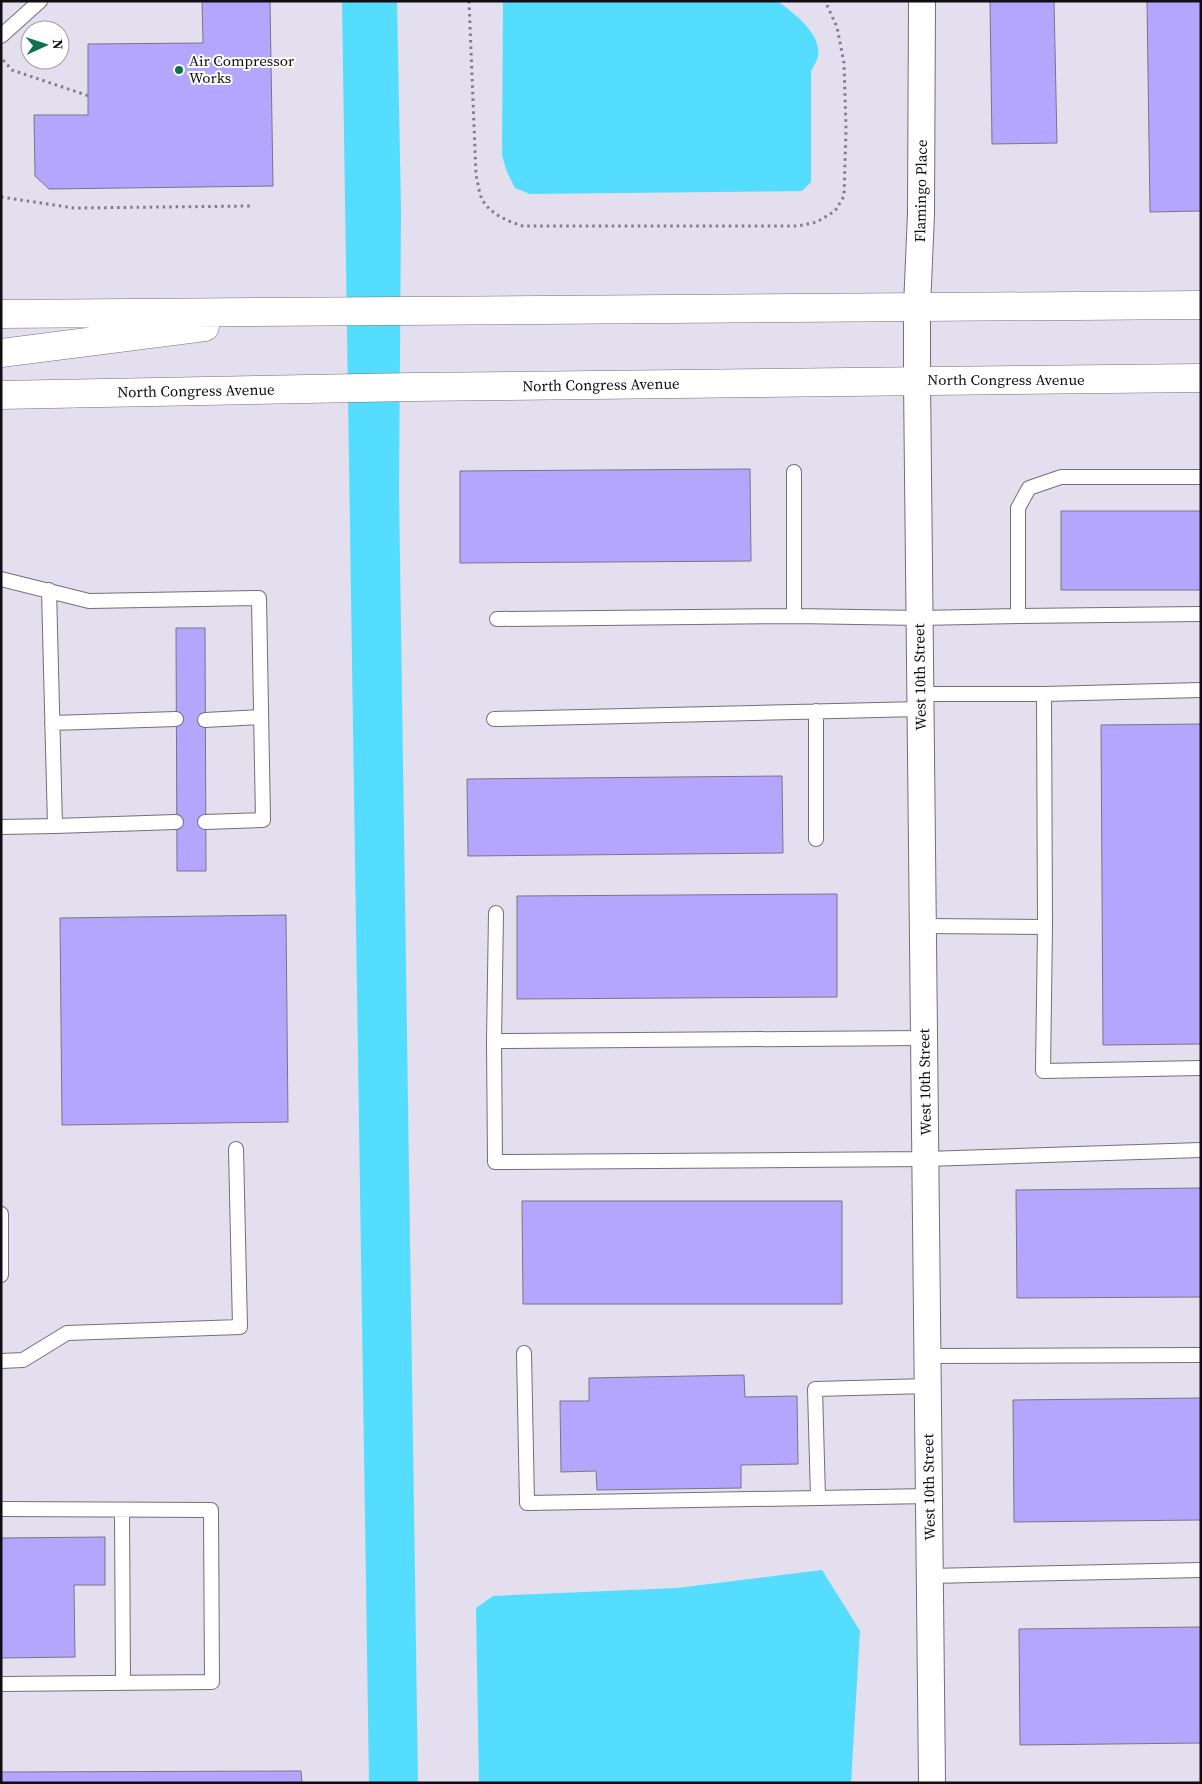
<svg xmlns="http://www.w3.org/2000/svg" width="1202" height="1784" viewBox="0 0 1202 1784" font-family="'Source Serif 4',serif">
  <style>
    .water { fill: #54ddfe }
    .building { fill: #b4a6fe; stroke: #777685 }
    .lines { fill: none; stroke-linecap: round; stroke-linejoin: round }
    .service-casing { stroke: #726e7d; stroke-width: 16 }
    .minor-casing { stroke: #726e7d; stroke-width: 28 }
    .tertiary-casing { stroke: #726e7d; stroke-width: 29 }
    .path { stroke: #807d88; stroke-width: 3; stroke-dasharray: 2.5 4; stroke-linecap: butt }
    .service { stroke: #fff; stroke-width: 14 }
    .minor { stroke: #fff; stroke-width: 26 }
    .tertiary { stroke: #fff; stroke-width: 28 }
    .poi-dot { fill: #09744d; stroke: #fff; stroke-width: 2 }
    .labels { text-anchor: middle; stroke-width: 4; stroke-linejoin: round; paint-order: stroke }
    .poi-label { font-size: 15px; fill: #100e14; stroke: #fff; text-anchor: start }
    .street-label { font-size: 15px; fill: #100e14; stroke: #fff }
  </style>
  <rect width="100%" height="100%" fill="#e3dfef"/>
  <path class="water" d="M342 1H397L401 210 399 491 418 1783H369Z
    M503 1H777C793 12 822 34 818 56 817 61 813 67 811 71V182L802 191 530 194 515 188 507 172 502 155Z
    M822 1570 860 1631 851 1783H479L476 1608 493 1596 677 1588Z"/>
  <path class="building" d="M202 1H270L273 186 49 189 35 176 34 115H88V44L203 43Z
    M990 1H1054L1057 143 992 144Z
    M1147 1H1201V211L1150 212Z
    M750 469 751 561 460 563V471Z
    M1061 511H1201V590H1061Z
    M176 628H205L206 871H177Z
    M1201 724V1044L1103 1045 1101 725Z
    M782 776 783 853 468 856 467 779Z
    M837 894V997L517 999V896Z
    M286 915 288 1122 62 1125 60 918Z
    M1201 1188V1297L1017 1298 1016 1190Z
    M522 1201H842V1304H523Z
    M744 1375 745 1397 797 1396 798 1464 741 1465V1488L597 1490 596 1471 561 1472 560 1401H589V1378Z
    M1201 1398V1520L1014 1522 1013 1400Z
    M105 1537V1585H74L75 1657 1 1658V1538Z
    M1201 1627V1743L1020 1745 1019 1629Z
    M301 1771 302 1783H1V1772Z"/>
  <g class="lines">
    <defs>
      <path id="service" d="M1 36 40 1
        M794 472V616
        M1 579 89 601 259 598 263 820 205 822
        M49 590 55 826 176 822
        M1018 616 1201 614
        M497 619 794 616 920 618 1018 616V508L1029 488 1061 477H1201
        M920 694H1044L1201 690
        M1044 694 1045 927 1043 1071 1201 1068
        M494 719 920 709
        M205 720 261 717
        M52 723 176 719
        M1 827 55 826
        M816 839V711
        M923 926 1045 927
        M924 1038 494 1041 495 1162 926 1159 1201 1150
        M494 1041 496 913
        M1 1214V1275
        M524 1353 527 1503 929 1496
        M928 1356 1201 1355
        M1 1361 23 1360 67 1333 240 1327 236 1149
        M818 1498 815 1389 928 1386
        M1 1509 211 1510 212 1682 1 1684
        M122 1510 123 1683
        M930 1576 1201 1570"/>
      <path id="minor" d="M922 1 921 214 917 307V380L932 1783"/>
      <path id="tertiary" d="M1 314 1201 305
        M1 353 205 327
        M1 395 413 387 1201 378"/>
    </defs>
    <use href="#service" class="service-casing"/>
    <use href="#minor" class="minor-casing"/>
    <use href="#tertiary" class="tertiary-casing"/>
    <path class="path" d="M469 1 476 175C478 183 479 193 482 199 490 214 507 221 523 226H798L817 222 835 211 844 196 846 129 844 63 837 27 825 1
      M3 60 12 70 89 96
      M1 197 74 208 251 206"/>
    <use href="#service" class="service"/>
    <use href="#minor" class="minor"/>
    <use href="#tertiary" class="tertiary"/>
  </g>
  <circle class="poi-dot" cx="179" cy="70" r="5"/>
  <g class="labels">
    <g class="poi-label">
      <text x="189" y="66">Air Compressor<tspan x="189" dy="17">Works</tspan></text>
    </g>
    <g class="street-label">
      <text transform="translate(921 191) rotate(-89)" y="5">Flamingo Place</text>
      <text x="1006" y="385">North Congress Avenue</text>
      <text transform="translate(601 385) rotate(-1)" y="5">North Congress Avenue</text>
      <text transform="translate(196 391) rotate(-1)" y="5">North Congress Avenue</text>
      <text transform="translate(920 677) rotate(-91)" y="5">West 10th Street</text>
      <text transform="translate(925 1082) rotate(-91)" y="5">West 10th Street</text>
      <text transform="translate(929 1487) rotate(-91)" y="5">West 10th Street</text>
    </g>
  </g>
  <rect width="1202" height="1784" fill="none" stroke="#100e14" stroke-width="5"/>
  <g transform="translate(45 45) rotate(87)"><circle r="24" fill="#ffffff" stroke="#9f9fa1"/>
  <path d="M0-4L9 19L0 12L-9 19Z" fill="#09744d"/>
  <text y="-8" font-size="14" font-weight="bold" text-anchor="middle" fill="#100e14">N</text>
  </g>
</svg>
